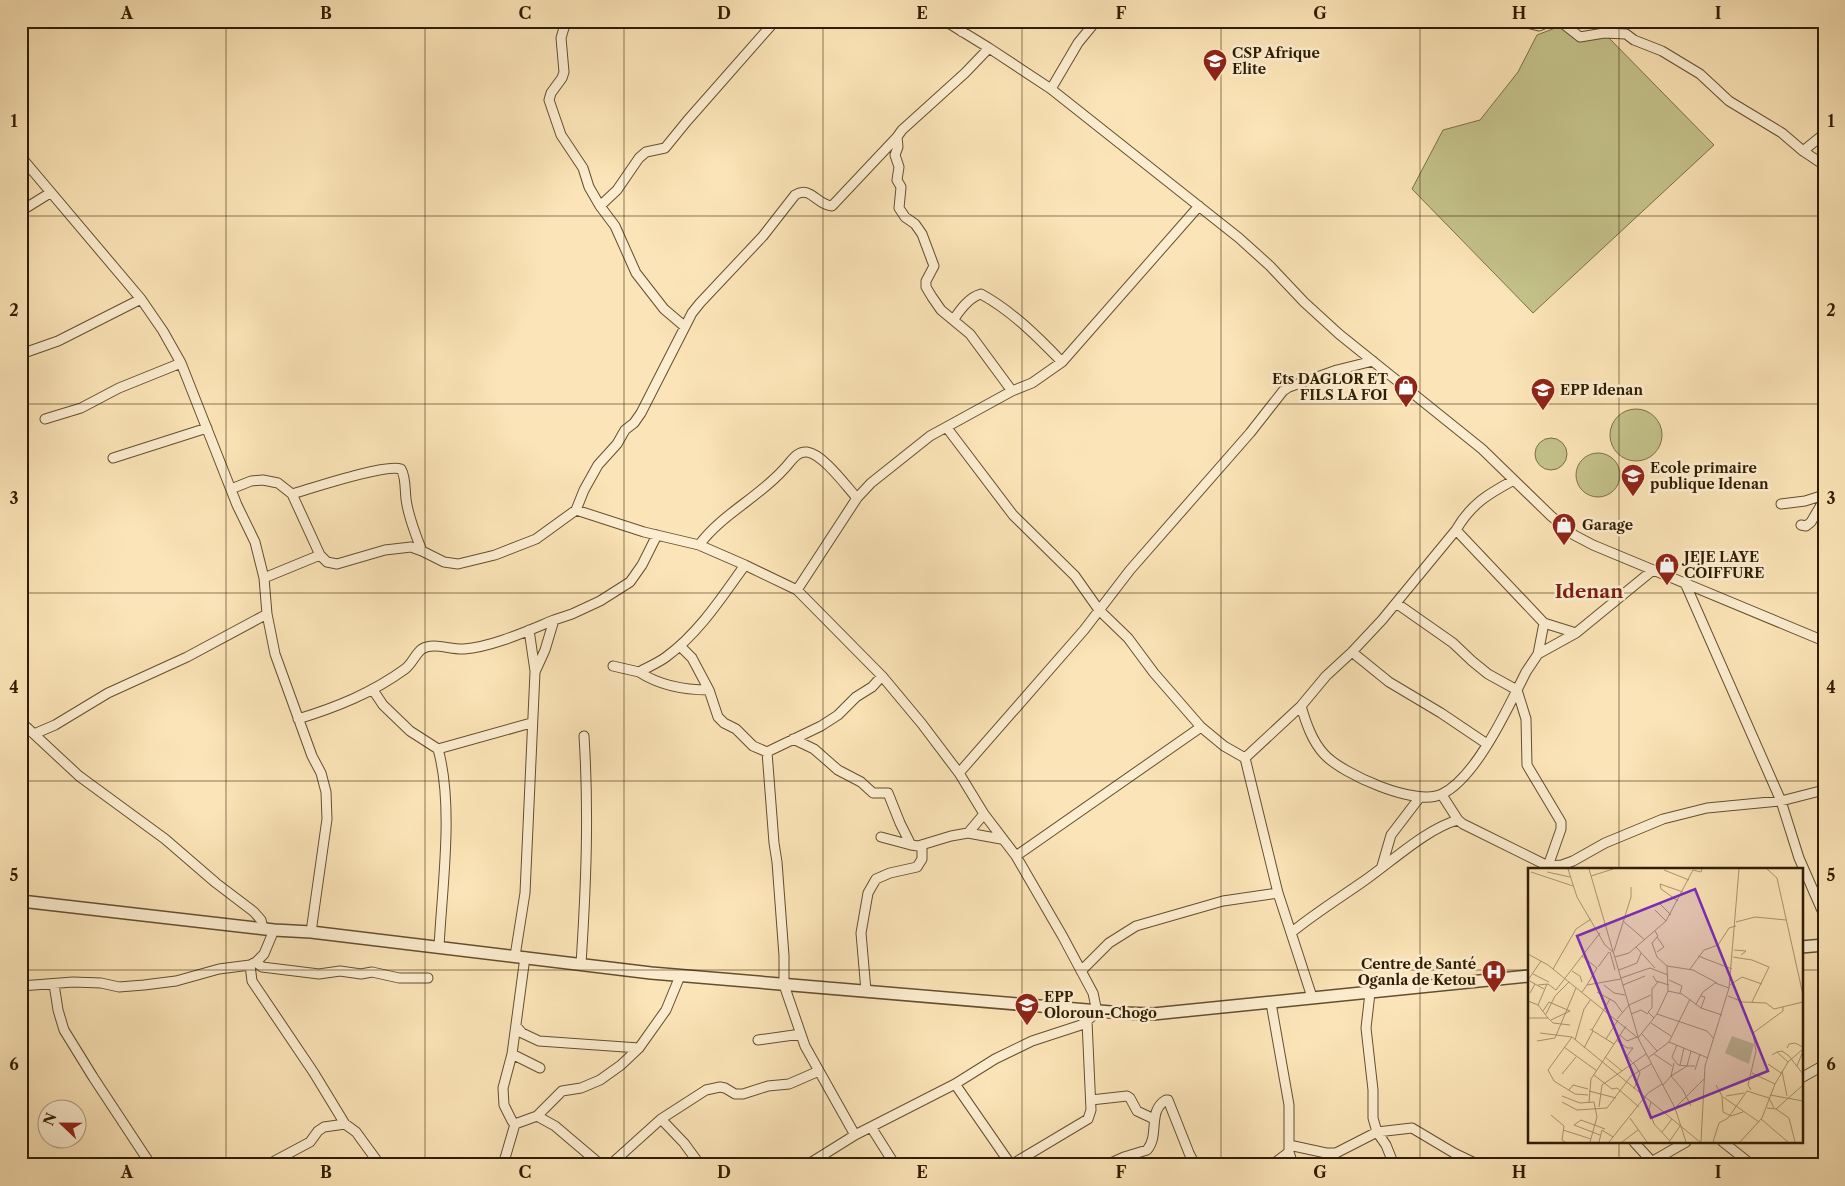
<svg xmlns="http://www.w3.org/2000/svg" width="1845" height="1186" viewBox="0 0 1845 1186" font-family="'Libre Caslon Text',serif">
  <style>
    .green { fill: #c4c28a; stroke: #7a7046 }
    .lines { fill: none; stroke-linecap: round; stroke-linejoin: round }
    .minor-casing { stroke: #634f2e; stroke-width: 11 }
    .tertiary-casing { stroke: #634f2e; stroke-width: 14 }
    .minor { stroke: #fcedd0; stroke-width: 9 }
    .tertiary { stroke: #fcedd0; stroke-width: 11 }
    .grid { fill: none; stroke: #301d01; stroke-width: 1; stroke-opacity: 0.55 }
    .labels { text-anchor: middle; stroke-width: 5; stroke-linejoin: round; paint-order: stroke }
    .poi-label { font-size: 14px; font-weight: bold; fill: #301d01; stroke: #fcedd0; text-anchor: start }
    .district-label { font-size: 19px; font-weight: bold; fill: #7a1f14; stroke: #fcedd0 }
    .inset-road { fill: none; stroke: #aa946e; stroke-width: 1 }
    .view { fill: #7b2cbf; fill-opacity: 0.15; stroke: #7b2cbf; stroke-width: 2.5 }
    .inset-edge { fill: none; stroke: #301d01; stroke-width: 2.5 }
    .neatline { fill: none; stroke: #301d01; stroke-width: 2 }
    .grid-label { font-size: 16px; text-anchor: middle; font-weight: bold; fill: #301d01 }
  </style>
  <rect width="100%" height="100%" fill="#fbe4b7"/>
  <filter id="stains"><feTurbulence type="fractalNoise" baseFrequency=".004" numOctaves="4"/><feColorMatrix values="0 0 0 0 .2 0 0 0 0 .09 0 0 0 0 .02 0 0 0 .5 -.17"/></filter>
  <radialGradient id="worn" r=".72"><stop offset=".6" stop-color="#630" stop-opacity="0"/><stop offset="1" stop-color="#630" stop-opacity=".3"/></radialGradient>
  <path class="green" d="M1563 25 1578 39 1606 35 1714 145 1533 313 1412 189 1443 130 1480 120 1518 72 1537 35Z
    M1610 435a26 26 0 1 1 52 0a26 26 0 1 1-52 0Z
    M1535 454a16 16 0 1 1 32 0a16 16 0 1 1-32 0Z
    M1576 475a22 22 0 1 1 44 0a22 22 0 1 1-44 0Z"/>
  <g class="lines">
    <defs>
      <path id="minor" d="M566 21 561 38 564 72 562 78 551 93 549 100 561 135 583 168 589 187 600 206 615 226 636 273 664 309 684 326
        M945 21 989 48 1051 89 1239 238 1270 266 1304 302 1339 334 1482 449 1551 516 1574 535 1593 545 1824 641
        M1519 21 1539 26 1551 21
        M1557 21 1561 22 1580 37 1604 33 1626 34 1634 40 1662 51 1700 74 1729 101 1782 133 1803 151 1824 165
        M962 32 963 21
        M989 48 965 73 902 130 897 137 898 147 895 155 899 167 897 180 901 187 899 208 905 217 915 224 922 234 934 266 926 281V287L932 297 941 310 970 334 1012 391
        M1051 89 1078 43 1096 21
        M1803 151 1824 134
        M21 157 141 299 163 331 181 363 237 505 255 542 264 578 267 614 275 654 312 756 321 773 326 792 327 819 311 932
        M600 206 617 190 639 158 646 152 665 148 687 121 775 21
        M21 211 50 193
        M954 319C960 310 969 297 981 294 1012 311 1038 337 1062 362
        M21 354 58 341 141 299
        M45 419 81 408 119 388 181 363
        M947 428 1013 515 1075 576 1099 610 1128 638 1154 673 1201 727 1224 746 1245 758 1278 893 1312 997
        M113 458 207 428
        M231 489 251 481 263 480 278 483 292 494 320 555 327 562 337 564 385 550 411 547 422 551 444 562 458 564 495 555 536 539 576 510 644 532 699 545 745 565 797 590 882 676 922 724 959 773 984 814 1016 856 1063 937 1093 993 1097 1012 1087 1021 1081 1025 1032 1041 995 1059 955 1084 855 1135 807 1165
        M292 494C313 488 383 464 401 469 407 479 404 493 407 505 410 521 416 536 422 551
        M1781 504 1805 501 1824 495
        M576 510 584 490 598 465 617 444 625 430 634 423 641 413 692 313 700 303 763 236 795 195C810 185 817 205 832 206L897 137
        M1801 525 1806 526 1811 522 1824 500
        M1456 530 1544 623 1576 633
        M699 545C722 514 758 498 784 469 791 462 796 451 807 452 823 454 846 486 857 498
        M264 578 320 555
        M1685 583 1781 801 1799 858 1824 915
        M797 590 857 498 871 483 930 436 1012 391 1032 383 1062 362 1199 206
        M1544 623 1538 654 1526 672 1517 690 1526 719 1527 765 1561 822V829L1548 866 1550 870
        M529 630 535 671
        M680 646 692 658 709 690 718 717 724 723 736 729 753 746 767 752 821 726 838 715 856 697 872 687 882 676
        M1352 652 1389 682 1441 713 1487 744
        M1538 654 1576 633 1653 570
        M613 666 639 672C648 667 658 663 666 657 699 633 722 597 745 565
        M639 672C659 685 685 690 709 690
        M373 690 383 705 410 731 438 749C454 806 442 887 439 947
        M1301 706C1306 723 1312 741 1324 754 1342 774 1416 807 1442 794 1473 779 1502 720 1517 690L1488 674 1472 661 1453 643 1396 603
        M298 719C337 707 372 693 405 669 412 664 415 654 422 649 433 642 451 650 464 649 492 647 527 631 554 620
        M21 722 79 776 165 839 216 883 254 912 261 920 263 928
        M34 734 55 725 108 693 187 657 267 614
        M793 739 814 749 838 770 861 782 873 793H888L900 823 911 845 918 846 951 836 968 833 984 814
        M438 749 531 723
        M767 752 774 843 777 862 784 956V985L805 1046 855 1135
        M1245 758 1301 706 1326 676 1352 652 1382 620 1456 530C1471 504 1488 494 1514 480
        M959 773 1084 630 1130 570 1250 433 1283 391 1289 387 1337 370 1373 361
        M1442 795 1458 820 1463 824 1548 866 1562 865 1573 861 1605 843 1663 819 1707 808 1781 801 1824 790
        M968 833 1001 839
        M881 837 911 845
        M1016 856 1201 727
        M1382 866 1391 835 1420 797
        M1292 932C1314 914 1338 899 1361 883 1389 864 1427 828 1458 820
        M515 956 525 893 535 672 545 650 554 620 572 614 600 601 630 582 642 565 657 535
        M256 962 262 967 319 974 340 971 361 974 372 972 399 978H428
        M581 964C586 886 589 814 584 736
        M250 965 252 981 314 1073 345 1124
        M1081 971 1109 943 1136 926 1223 901 1278 893
        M54 984 58 1010 64 1030 93 1077 151 1165
        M21 986 73 982 101 983 119 987 144 985 176 981 219 969 250 965 256 962 264 954 274 930
        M866 991 861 933 868 893 876 879 890 873 917 867 922 859V845
        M1370 993 1366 1028 1373 1090V1118L1377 1132 1386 1145 1394 1165
        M1271 1003 1289 1105V1152L1293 1165
        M516 1026 522 1033 539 1041 639 1048
        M758 1040 801 1034
        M512 1054 540 1068
        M1801 1078 1824 1065
        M955 1084 1011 1165
        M1091 1100 1127 1096 1130 1098 1137 1111 1154 1119
        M537 1116 555 1126 601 1165
        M661 1119 684 1143 700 1165
        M515 1124 537 1116 562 1091 581 1088 600 1080 621 1065 639 1048 666 1010 680 976
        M515 1124 512 1121 504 1105 503 1088 512 1054 525 957
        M871 1127 895 1165
        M1634 1142 1655 1165
        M1723 1142 1752 1165
        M1289 1145 1326 1153H1336L1377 1132 1412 1128 1454 1153 1479 1165
        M267 1165 310 1142 318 1131 324 1127 345 1124 356 1132 380 1165
        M503 1165 515 1124
        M610 1165 661 1119 706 1090 720 1087 725 1088 735 1094H743L768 1086 789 1084 819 1071
        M1011 1165 1088 1119 1091 1110 1087 1021
        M1106 1165 1124 1157 1147 1150C1160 1135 1147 1111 1166 1100H1168L1189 1153 1195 1165
        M1272 1165 1289 1152
        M1646 1165 1686 1142
        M1776 1165 1799 1163 1818 1165"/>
      <path id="tertiary" d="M21 901 274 930 311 932 651 973 1123 1013 1153 1014 1529 976
        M1801 947 1824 945"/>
    </defs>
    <use href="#minor" class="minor-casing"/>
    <use href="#tertiary" class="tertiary-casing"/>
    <use href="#minor" class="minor"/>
    <use href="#tertiary" class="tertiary"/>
  </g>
  <path class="grid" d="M226 21V1165M425 21V1165M624 21V1165M823 21V1165M1022 21V1165M1221 21V1165M1420 21V1165M1619 21V870M21 216H1824M21 404H1824M21 593H1824M21 781H1824M21 970H1529M1801 970H1824M1619 1142V1165"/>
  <defs>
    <symbol id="school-pin" viewBox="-11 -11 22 30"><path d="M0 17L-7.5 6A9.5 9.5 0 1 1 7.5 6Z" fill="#8f2418" stroke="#fcedd0"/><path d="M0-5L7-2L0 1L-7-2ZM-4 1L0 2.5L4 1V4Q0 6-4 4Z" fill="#fff"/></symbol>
    <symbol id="shop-pin" viewBox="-11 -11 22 30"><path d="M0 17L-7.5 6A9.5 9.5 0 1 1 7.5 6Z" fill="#8f2418" stroke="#fcedd0"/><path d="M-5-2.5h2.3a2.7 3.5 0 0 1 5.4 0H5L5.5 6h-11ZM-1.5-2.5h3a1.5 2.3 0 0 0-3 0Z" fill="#fff"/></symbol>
    <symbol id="hospital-pin" viewBox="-11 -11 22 30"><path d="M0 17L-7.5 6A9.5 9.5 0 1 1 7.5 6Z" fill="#8f2418" stroke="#fcedd0"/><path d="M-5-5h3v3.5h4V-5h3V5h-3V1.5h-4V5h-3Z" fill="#fff"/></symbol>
  </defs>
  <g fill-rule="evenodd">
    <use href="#school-pin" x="1201" y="47" width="28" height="38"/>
    <use href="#shop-pin" x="1392" y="373" width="28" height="38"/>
    <use href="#school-pin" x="1529" y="376" width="28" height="38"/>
    <use href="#school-pin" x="1619" y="462" width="28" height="38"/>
    <use href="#shop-pin" x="1550" y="511" width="28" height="38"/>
    <use href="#shop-pin" x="1653" y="551" width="28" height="38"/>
    <use href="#hospital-pin" x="1480" y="958" width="28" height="38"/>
    <use href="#school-pin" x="1013" y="991" width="28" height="38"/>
  </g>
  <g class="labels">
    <g class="poi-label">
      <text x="1232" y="58">CSP Afrique<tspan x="1232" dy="16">Elite</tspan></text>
      <text x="1388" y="384" text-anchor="end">Ets DAGLOR ET<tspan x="1388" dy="16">FILS LA FOI</tspan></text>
      <text x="1560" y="395">EPP Idenan</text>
      <text x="1650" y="473">Ecole primaire<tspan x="1650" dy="16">publique Idenan</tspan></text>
      <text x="1582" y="530">Garage</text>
      <text x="1684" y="562">JEJE LAYE<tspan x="1684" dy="16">COIFFURE</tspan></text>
      <text x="1476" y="969" text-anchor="end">Centre de Santé<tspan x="1476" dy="16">Oganla de Ketou</tspan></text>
      <text x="1044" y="1002">EPP<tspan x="1044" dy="16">Oloroun-Chogo</tspan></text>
    </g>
    <g class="district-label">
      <text x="1589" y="598">Idenan</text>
    </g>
  </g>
  <g transform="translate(1528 868)">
    <rect width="275" height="275" fill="#fbe4b7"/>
    <path d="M204 168 226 176 221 196 197 185Z" fill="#c4c28a"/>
    <path class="inset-road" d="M40 1 49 29 77 77 86 85M61 1 111 172 147 240 158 274M239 1 249 10 275 127M136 2 161 12M3 4 45 18M19 4 42 9M63 8 85 1M150 33 133 21 132 16 155 24M132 36 143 47M127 42 138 53M95 53 117 72M208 54 227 49 258 52M129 69 136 79 129 84M108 79 127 100M206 82 218 83 213 87M86 83 103 29V19M82 84 87 102M0 86 20 97 110 170 129 146 140 123 139 98 129 89 124 75 130 68 127 63M170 88 204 101M87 89 101 85 138 53 165 2 173 4 174 1M205 89 224 92 241 99 224 134M139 98 165 102 189 115M70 99 81 84M25 101 48 61 63 51M162 101 176 82 190 77 201 60 208 58M91 102 109 95 113 85M44 103 52 108 54 114M5 106 21 114M125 108 128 113 141 117M93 110 122 100 140 107M141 112 154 118 152 125M7 116 0 112 13 93M10 117 20 116 28 122 54 88M59 117 69 100 54 88 72 65M76 117 86 125 97 127M95 117 117 108M202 117 214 109 234 116M140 123 154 126 173 140 194 147M54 124 59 117 93 111M69 124 87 134 94 144M2 125 7 116 16 121M173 128 177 129 173 140M200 128 215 134 238 135 246 141 275 134M0 133 10 137 20 150M168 136 175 124 187 115 201 120M10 137 19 116M15 143 21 134 42 143 23 152M18 146 27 128 41 114M103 146 113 142 120 146M129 146 179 163 186 171M0 150H20L25 155 42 157M126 150 120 144 124 140V121L130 114M89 151 101 137 123 127M123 155 143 168M62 161 86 176M64 162 82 131M12 165 44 169 172 274M114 166 129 183M92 167 99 173 109 169M44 169 20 202 26 213 47 226 60 227M78 171 90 152M47 172 56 141 63 131M88 172 99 180H105L99 188 104 194M9 173 27 170 48 120M141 174 180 190M149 177 144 189 150 197 159 198 163 183M36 179 69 203M56 180 65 163M259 180 261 176 267 175 275 179M249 184 254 183 261 188 275 206M126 186 144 198M244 187 249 184 260 194M77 189 94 203M120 190 141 174 162 131M105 194 112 205 106 221M240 196 253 205M152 197 156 180M269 198 275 183M167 202 172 186M254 203 259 228M224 205 247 216M34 206 48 189M66 207 84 221 89 220 111 239M143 208 155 222 163 238M143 208 159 198H167M135 217 143 208 146 195M188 217 194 228 195 244 203 248 215 244M41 222 45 217 60 221M223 222 220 217 228 183 225 165 255 143V139M61 223 88 230M242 227 275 233M34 228 52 235 66 234 69 249 62 274M198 228 216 225M195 229 231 254M34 234 49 242 79 240 103 208 123 196M61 234 63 211 98 158M123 234 121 241 126 256 142 273M71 239 74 217 118 186M147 240 176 211M239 240 248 241 261 250 267 274M248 241 275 217M23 247 36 258 34 272 37 274M102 250 119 274M233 251 260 274M35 262 63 271M134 264 144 251M72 267 46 257 53 252 77 261M71 274 74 262 85 269M81 274 120 225 134 216M94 274 110 262M141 274 152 258M173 274 177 198 201 120 211 1M185 274 191 255 200 250 219 223 241 230 246 240M212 274 234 250 247 216 260 194 275 181"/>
    <path class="view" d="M167 21 240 203 123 250 49 68Z"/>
    <rect width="275" height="275" class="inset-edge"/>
  </g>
  <rect width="1845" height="1186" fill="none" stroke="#fbe4b7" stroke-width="55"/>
  <g transform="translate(62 1124) rotate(292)"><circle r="24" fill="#fcedd0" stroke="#aa9a7d"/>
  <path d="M0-4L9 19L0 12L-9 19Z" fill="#8f2418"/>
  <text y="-8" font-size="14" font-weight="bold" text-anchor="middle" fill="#301d01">N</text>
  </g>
  <rect x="28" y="28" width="1790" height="1130" class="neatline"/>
  <g class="grid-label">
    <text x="127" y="19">A</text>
    <text x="326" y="19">B</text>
    <text x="525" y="19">C</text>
    <text x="724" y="19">D</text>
    <text x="922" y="19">E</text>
    <text x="1121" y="19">F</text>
    <text x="1320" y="19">G</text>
    <text x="1519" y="19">H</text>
    <text x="1718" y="19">I</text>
    <text x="14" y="127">1</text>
    <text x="1831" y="127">1</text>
    <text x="14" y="316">2</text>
    <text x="1831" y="316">2</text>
    <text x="14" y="504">3</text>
    <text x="1831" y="504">3</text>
    <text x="14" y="693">4</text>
    <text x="1831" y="693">4</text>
    <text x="14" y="881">5</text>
    <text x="1831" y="881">5</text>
    <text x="14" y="1070">6</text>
    <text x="1831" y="1070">6</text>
    <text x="127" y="1178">A</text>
    <text x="326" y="1178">B</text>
    <text x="525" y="1178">C</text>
    <text x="724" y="1178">D</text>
    <text x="922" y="1178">E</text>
    <text x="1121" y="1178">F</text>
    <text x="1320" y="1178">G</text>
    <text x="1519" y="1178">H</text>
    <text x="1718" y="1178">I</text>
  </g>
  <rect width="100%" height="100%" filter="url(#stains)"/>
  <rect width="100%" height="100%" fill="url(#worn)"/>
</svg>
